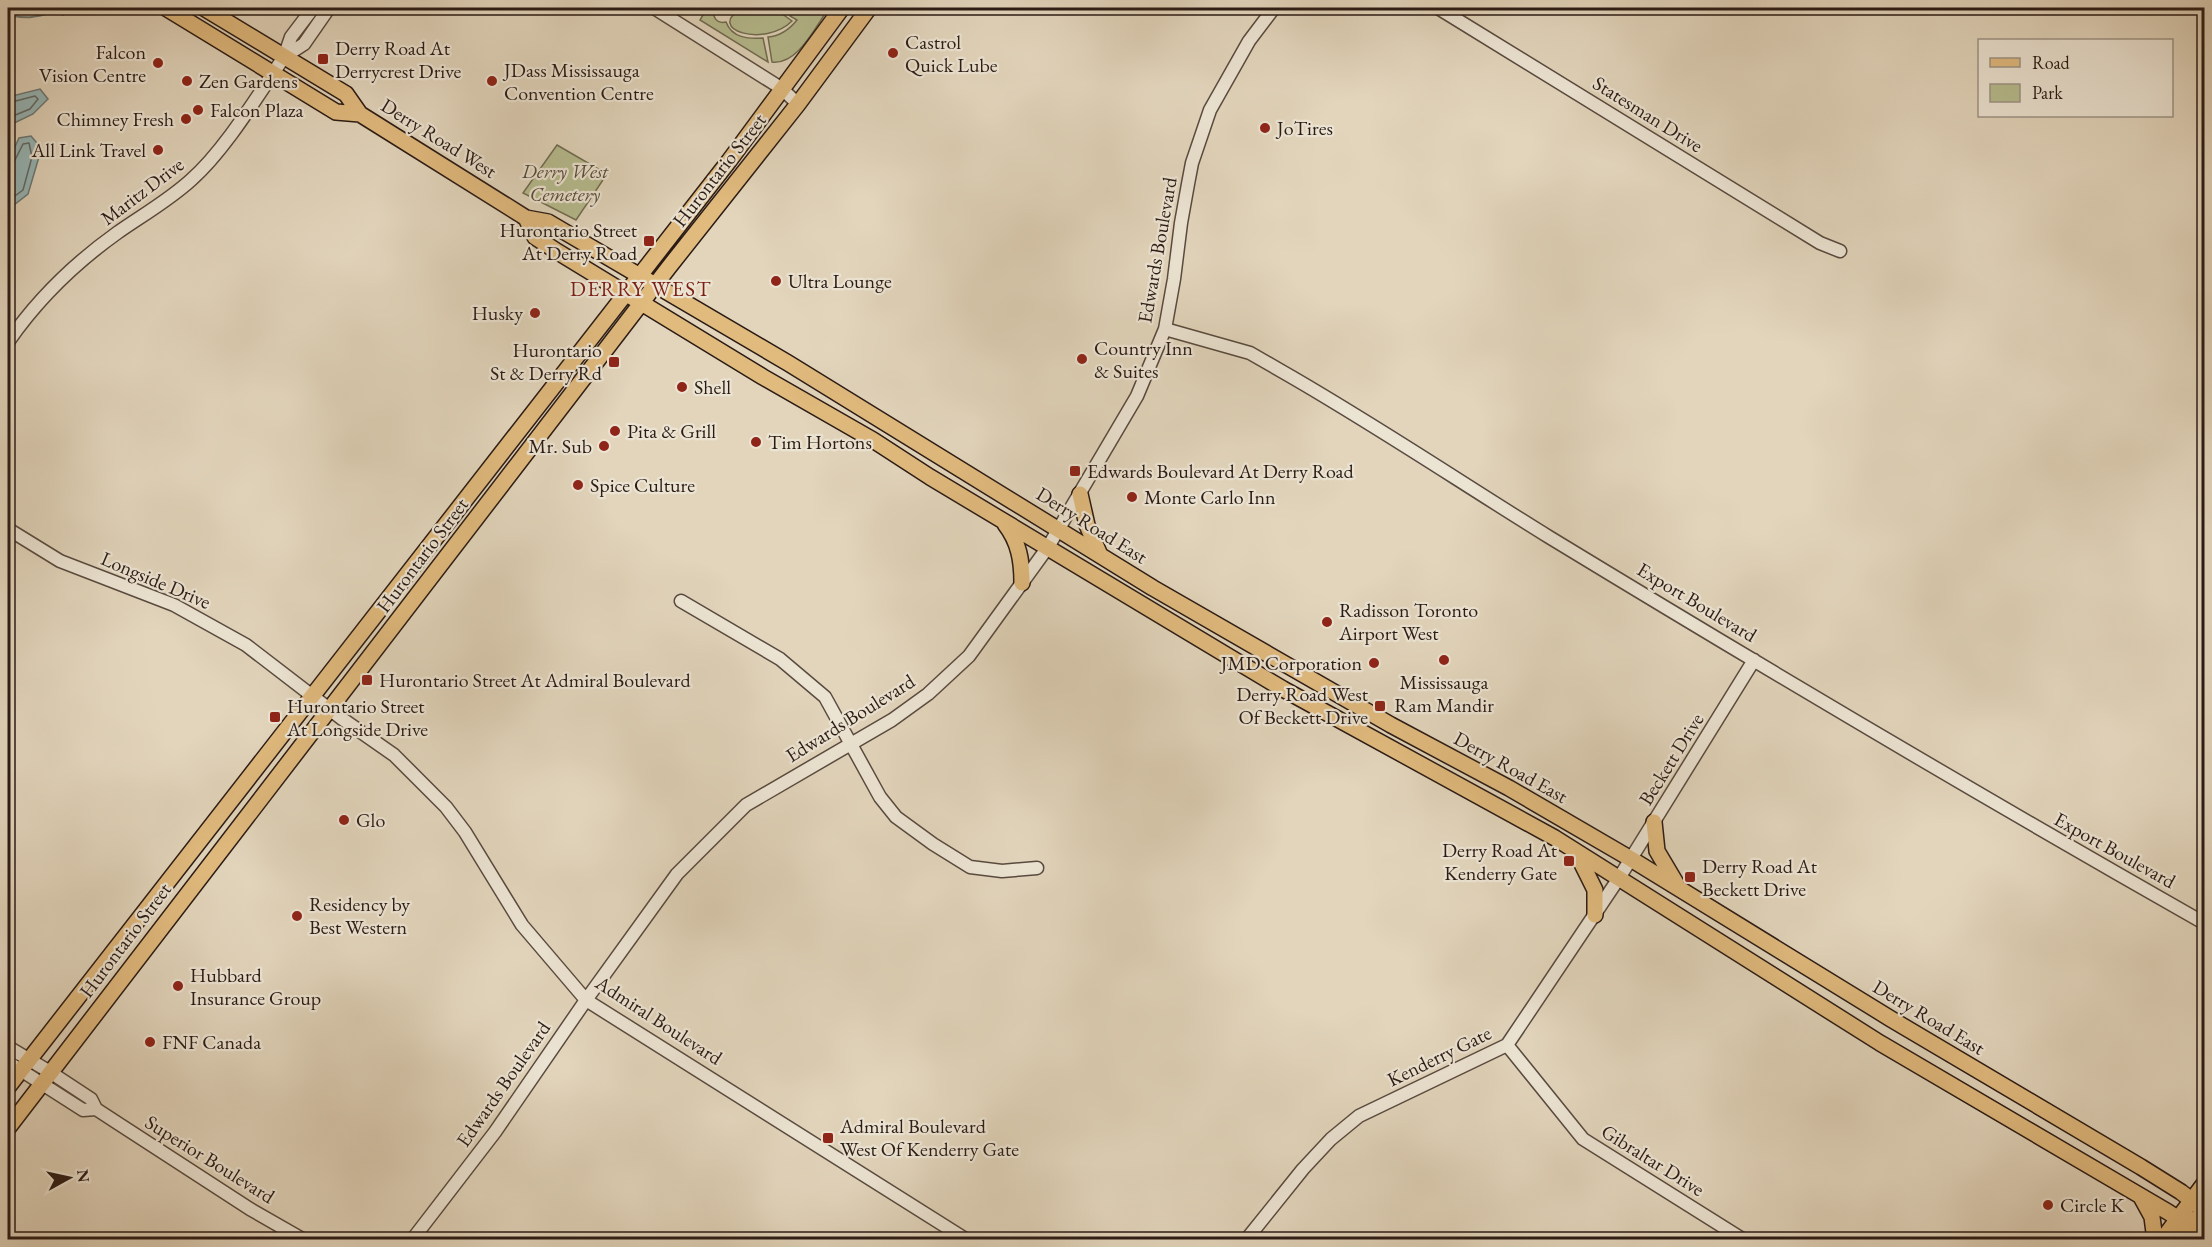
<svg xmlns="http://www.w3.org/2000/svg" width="2212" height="1247" viewBox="0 0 2212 1247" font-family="'EB Garamond',serif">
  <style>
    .green { fill: #b6bc8f; stroke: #706c52; stroke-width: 1.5 }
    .water { fill: #96b7b8; stroke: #6b7977; stroke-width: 1.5 }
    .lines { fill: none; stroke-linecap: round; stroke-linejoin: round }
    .shore { stroke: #606966; stroke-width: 1.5 }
    .stream { stroke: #6b7977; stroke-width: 2 }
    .minor-casing { stroke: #584a3f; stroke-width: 15 }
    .major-casing { stroke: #2a1b15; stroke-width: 18 }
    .minor { stroke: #ece4d3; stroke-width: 12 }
    .major { stroke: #e1ba7e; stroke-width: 15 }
    .poi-dot { fill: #8f2418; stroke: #ece4d3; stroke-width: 2 }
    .labels { text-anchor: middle; stroke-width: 4.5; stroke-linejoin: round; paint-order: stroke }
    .poi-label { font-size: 20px; fill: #2a1b15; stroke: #ece4d3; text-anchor: start }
    .street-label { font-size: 20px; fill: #2a1b15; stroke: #ece4d3 }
    .park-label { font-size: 20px; font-style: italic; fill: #544b3a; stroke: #ece4d3 }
    .neighbourhood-label { font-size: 21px; letter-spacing: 1.5px; fill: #7a1f14; stroke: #ece4d3 }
  </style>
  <rect width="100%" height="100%" fill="#e2d5bc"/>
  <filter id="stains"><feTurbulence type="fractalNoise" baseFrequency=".00333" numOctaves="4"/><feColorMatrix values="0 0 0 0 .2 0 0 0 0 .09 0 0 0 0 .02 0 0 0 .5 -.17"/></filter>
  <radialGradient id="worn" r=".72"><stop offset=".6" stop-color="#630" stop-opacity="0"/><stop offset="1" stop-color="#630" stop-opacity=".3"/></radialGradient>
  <path class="green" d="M707 8H715C711 17 717 24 726 22 732 38 748 39 763 38L768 62 700 20Z
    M742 8H774L792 21C765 48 704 30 742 8Z
    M795 8H829C815 27 798 65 772 62L768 37C780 36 789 30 797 20L790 16Z
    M557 145 607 174 576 220 523 193Z"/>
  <path class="water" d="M40 89 48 99 33 114 8 126V97Z
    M31 136 37 143 39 157 28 194 10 208 8 204V162L19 138Z"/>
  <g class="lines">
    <path class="shore" d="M8 103 35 96 38 99 30 109 8 118
      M8 163 15 160 23 144 29 143 32 157 23 190 8 201"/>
    <path class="stream" d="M14 16C33 20 41 14 59 12L63 15 75 8
      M8 29H11L14 16 12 8"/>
    <defs>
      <path id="minor" d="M654 8 781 88 798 104
        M1438 8 1820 243 1840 251
        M284 57 304 44 329 8
        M1165 329 1250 353 1283 372C1374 424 1460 482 1549 537 1766 669 1984 798 2204 923
        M8 342C37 300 75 263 117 233 141 216 168 201 191 180 225 150 258 95 284 57L291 37 313 8
        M8 529 60 561 174 605 246 645 341 718 394 755 446 807 465 832 522 925 586 1000 967 1240
        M681 601 780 659 825 697 880 797 896 817 933 844 970 867 1002 871 1037 868
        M1507 1045 1583 1139 1744 1240
        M8 1047 50 1072 91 1099 96 1109 119 1124 250 1209 304 1240
        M8 1062 83 1110 96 1109
        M412 1240 495 1132 586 1000 677 874 746 805 892 720 928 694 969 656 1048 547 1137 396 1165 329 1174 279 1181 223 1188 184 1192 163 1210 110 1249 41 1274 8
        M1246 1240 1303 1169 1331 1139 1359 1116 1507 1045 1619 878 1754 660"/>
      <path id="major" d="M166 8 336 112 360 114
        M204 8 346 94 360 114 526 218 548 222 788 363 1153 588 1391 725 1509 788 1631 859 1891 1019 2141 1167 2181 1192 2204 1210
        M526 218 535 237 558 252 763 377 873 440 930 477 1283 689 1555 838 1880 1043 2168 1212 2204 1236
        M1080 494 1087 525 1100 555
        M1005 524C1019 542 1022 561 1022 583
        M1654 822 1657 851 1676 883
        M1577 854 1595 890V915
        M8 1087 729 161 842 8
        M8 1128 669 267 798 104 869 8
        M2141 1197 2152 1217 2155 1240
        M2162 1240 2204 1184
        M2180 1240 2197 1218"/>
    </defs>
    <use href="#minor" class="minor-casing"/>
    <use href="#major" class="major-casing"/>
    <use href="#minor" class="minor"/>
    <use href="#major" class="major"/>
  </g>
  <g class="poi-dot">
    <circle cx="893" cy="53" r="6"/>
    <rect x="317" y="53" width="12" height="12" rx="3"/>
    <circle cx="158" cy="63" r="6"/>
    <circle cx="187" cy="81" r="6"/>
    <circle cx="492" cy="81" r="6"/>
    <circle cx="198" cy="110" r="6"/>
    <circle cx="186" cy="119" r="6"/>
    <circle cx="1265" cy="128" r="6"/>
    <circle cx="158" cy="150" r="6"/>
    <rect x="643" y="235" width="12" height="12" rx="3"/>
    <circle cx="776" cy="281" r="6"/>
    <circle cx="535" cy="313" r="6"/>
    <circle cx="1082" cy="359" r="6"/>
    <rect x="608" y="356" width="12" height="12" rx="3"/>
    <circle cx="682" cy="387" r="6"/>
    <circle cx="615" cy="431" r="6"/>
    <circle cx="756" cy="442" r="6"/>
    <circle cx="604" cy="446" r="6"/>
    <rect x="1069" y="465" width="12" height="12" rx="3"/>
    <circle cx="578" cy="485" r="6"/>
    <circle cx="1132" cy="497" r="6"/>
    <circle cx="1327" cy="622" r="6"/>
    <circle cx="1444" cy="660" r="6"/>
    <circle cx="1374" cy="663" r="6"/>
    <rect x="361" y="674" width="12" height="12" rx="3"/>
    <rect x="1374" y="700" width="12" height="12" rx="3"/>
    <rect x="269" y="711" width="12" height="12" rx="3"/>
    <circle cx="344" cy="820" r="6"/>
    <rect x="1563" y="855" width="12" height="12" rx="3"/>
    <rect x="1684" y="871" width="12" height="12" rx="3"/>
    <circle cx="297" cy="916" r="6"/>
    <circle cx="178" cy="986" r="6"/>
    <circle cx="150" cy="1042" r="6"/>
    <rect x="822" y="1132" width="12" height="12" rx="3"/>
    <circle cx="2048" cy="1205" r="6"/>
  </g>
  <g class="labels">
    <g class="poi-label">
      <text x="905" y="49">Castrol<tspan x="905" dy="23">Quick Lube</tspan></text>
      <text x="335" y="55">Derry Road At<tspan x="335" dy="23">Derrycrest Drive</tspan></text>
      <text x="146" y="59" text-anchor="end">Falcon<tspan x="146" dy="23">Vision Centre</tspan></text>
      <text x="504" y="77">JDass Mississauga<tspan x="504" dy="23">Convention Centre</tspan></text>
      <text x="199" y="88">Zen Gardens</text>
      <text x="210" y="117">Falcon Plaza</text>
      <text x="174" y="126" text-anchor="end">Chimney Fresh</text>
      <text x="1277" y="135">JoTires</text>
      <text x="146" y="157" text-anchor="end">All Link Travel</text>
      <text x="637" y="237" text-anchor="end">Hurontario Street<tspan x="637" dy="23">At Derry Road</tspan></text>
      <text x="788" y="288">Ultra Lounge</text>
      <text x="523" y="320" text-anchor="end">Husky</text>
      <text x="1094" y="355">Country Inn<tspan x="1094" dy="23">&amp; Suites</tspan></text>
      <text x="602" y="357" text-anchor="end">Hurontario<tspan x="602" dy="23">St &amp; Derry Rd</tspan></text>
      <text x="694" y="394">Shell</text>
      <text x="627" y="438">Pita &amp; Grill</text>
      <text x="768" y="449">Tim Hortons</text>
      <text x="592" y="453" text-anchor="end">Mr. Sub</text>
      <text x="1087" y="478">Edwards Boulevard At Derry Road</text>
      <text x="590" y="492">Spice Culture</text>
      <text x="1144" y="504">Monte Carlo Inn</text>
      <text x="1339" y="617">Radisson Toronto<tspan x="1339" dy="23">Airport West</tspan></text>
      <text x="1362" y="670" text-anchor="end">JMD Corporation</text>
      <text x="379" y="687">Hurontario Street At Admiral Boulevard</text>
      <text x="1444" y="689" text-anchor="middle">Mississauga<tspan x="1444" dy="23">Ram Mandir</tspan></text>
      <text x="1368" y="701" text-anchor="end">Derry Road West<tspan x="1368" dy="23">Of Beckett Drive</tspan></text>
      <text x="287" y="713">Hurontario Street<tspan x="287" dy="23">At Longside Drive</tspan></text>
      <text x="356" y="827">Glo</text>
      <text x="1557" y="857" text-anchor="end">Derry Road At<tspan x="1557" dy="23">Kenderry Gate</tspan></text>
      <text x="1702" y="873">Derry Road At<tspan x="1702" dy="23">Beckett Drive</tspan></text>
      <text x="309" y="911">Residency by<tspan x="309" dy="23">Best Western</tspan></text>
      <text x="190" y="982">Hubbard<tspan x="190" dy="23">Insurance Group</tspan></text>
      <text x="162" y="1049">FNF Canada</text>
      <text x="840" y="1133">Admiral Boulevard<tspan x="840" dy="23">West Of Kenderry Gate</tspan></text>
      <text x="2060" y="1212">Circle K</text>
    </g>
    <g class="street-label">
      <text transform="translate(1648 114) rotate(32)" y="7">Statesman Drive</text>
      <text transform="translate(439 138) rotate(32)" y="7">Derry Road West</text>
      <text transform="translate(719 170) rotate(-52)" y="7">Hurontario Street</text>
      <text transform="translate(142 191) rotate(-37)" y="7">Maritz Drive</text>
      <text transform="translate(1157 250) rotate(-80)" y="7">Edwards Boulevard</text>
      <text transform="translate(1092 525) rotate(32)" y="7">Derry Road East</text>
      <text transform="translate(422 555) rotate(-53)" y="7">Hurontario Street</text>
      <text transform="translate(156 580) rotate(23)" y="7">Longside Drive</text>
      <text transform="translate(1697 602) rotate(31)" y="7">Export Boulevard</text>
      <text transform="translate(850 718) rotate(-32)" y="7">Edwards Boulevard</text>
      <text transform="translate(1671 759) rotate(-58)" y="7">Beckett Drive</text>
      <text transform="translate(1511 767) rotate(29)" y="7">Derry Road East</text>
      <text transform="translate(2115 850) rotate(29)" y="7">Export Boulevard</text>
      <text transform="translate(125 940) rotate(-53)" y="7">Hurontario Street</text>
      <text transform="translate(1929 1017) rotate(31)" y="7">Derry Road East</text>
      <text transform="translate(659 1020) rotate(33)" y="7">Admiral Boulevard</text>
      <text transform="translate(1439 1056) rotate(-26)" y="7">Kenderry Gate</text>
      <text transform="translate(503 1084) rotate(-55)" y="7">Edwards Boulevard</text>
      <text transform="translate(210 1159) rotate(32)" y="7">Superior Boulevard</text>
      <text transform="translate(1653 1160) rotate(32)" y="7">Gibraltar Drive</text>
    </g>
    <g class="park-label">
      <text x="565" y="178">Derry West<tspan x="565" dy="23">Cemetery</tspan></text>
    </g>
    <g class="neighbourhood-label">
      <text x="641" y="296">DERRY WEST</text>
    </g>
  </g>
  <rect width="2212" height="1247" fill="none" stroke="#e2d5bc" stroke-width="30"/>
  <rect x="9" y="9" width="2194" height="1229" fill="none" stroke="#2a1b15" stroke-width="3"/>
  <rect x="15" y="15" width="2182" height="1217" fill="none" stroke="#2a1b15" stroke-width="1.5"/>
  <rect x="1978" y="39" width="195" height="78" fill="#ece4d3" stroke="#9e9487" stroke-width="1.5"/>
  <rect x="1990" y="58" width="30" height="9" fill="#e1ba7e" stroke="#9e9487" stroke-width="1.5"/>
  <text x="2032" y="69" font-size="18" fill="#2a1b15">Road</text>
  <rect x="1990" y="84" width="30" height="18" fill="#b6bc8f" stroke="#9e9487" stroke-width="1.5"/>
  <text x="2032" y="99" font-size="18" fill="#2a1b15">Park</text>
  <g transform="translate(69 1178) rotate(82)" stroke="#ece4d3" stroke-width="4.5" paint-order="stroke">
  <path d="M0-4.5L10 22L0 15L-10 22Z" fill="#2a1b15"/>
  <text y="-9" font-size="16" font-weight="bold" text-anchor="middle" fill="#2a1b15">N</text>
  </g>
  <rect width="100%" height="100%" filter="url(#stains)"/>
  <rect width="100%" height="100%" fill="url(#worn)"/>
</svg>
